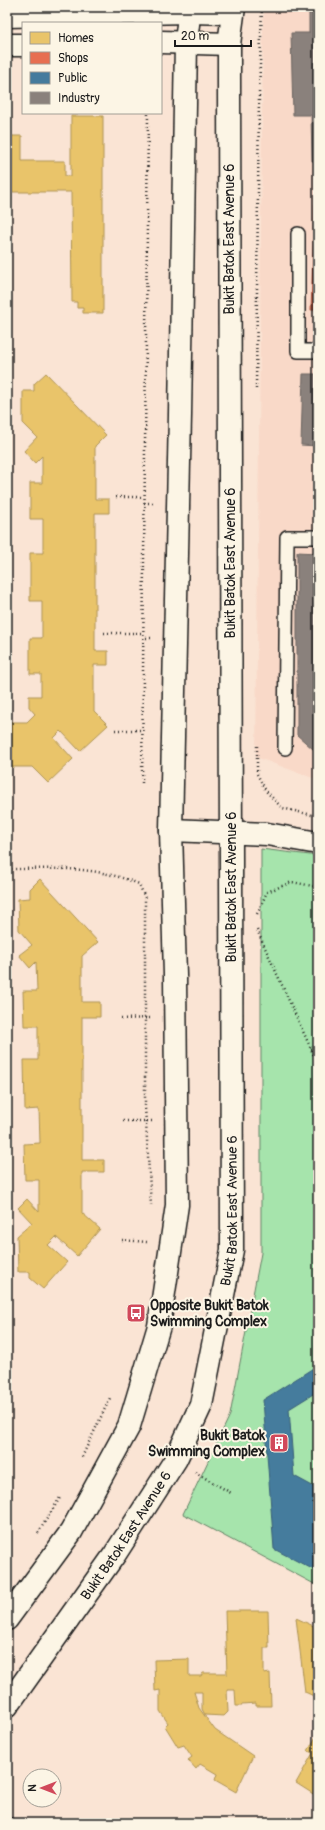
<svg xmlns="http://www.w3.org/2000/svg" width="325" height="1830" viewBox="0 0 325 1830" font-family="Pangolin,sans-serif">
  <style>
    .built { fill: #f9d9c8 }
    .green { fill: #a6e4ac; stroke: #618064 }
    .homes { fill: #e9c46a; stroke: #ac9253 }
    .shops { fill: #e76f51; stroke: #aa5641 }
    .public { fill: #457b9d; stroke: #395e76 }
    .industry { fill: #8a817c; stroke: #69635f }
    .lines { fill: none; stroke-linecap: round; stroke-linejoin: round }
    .lane-casing { stroke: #1c1c1c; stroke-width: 16 }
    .street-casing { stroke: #1c1c1c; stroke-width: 25 }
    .secondary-casing { stroke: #1c1c1c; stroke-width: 25 }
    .path { stroke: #1c1c1c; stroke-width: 2.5; stroke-dasharray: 1 3; stroke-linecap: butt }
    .lane { stroke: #fcf5e5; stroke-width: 13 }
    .street { stroke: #fcf5e5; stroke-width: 22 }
    .secondary { stroke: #fcf5e5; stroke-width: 22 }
    .rail { stroke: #1c1c1c; stroke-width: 3; stroke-dasharray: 6 3; stroke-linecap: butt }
    .labels { text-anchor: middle; stroke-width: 4; stroke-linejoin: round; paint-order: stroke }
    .street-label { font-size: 14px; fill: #1c1c1c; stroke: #fcf5e5 }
    .poi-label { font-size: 14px; font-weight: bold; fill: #1c1c1c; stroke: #fcf5e5; text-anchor: start }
  </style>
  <rect width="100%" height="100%" fill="#fae4d4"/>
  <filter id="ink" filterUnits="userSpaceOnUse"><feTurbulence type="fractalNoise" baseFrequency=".025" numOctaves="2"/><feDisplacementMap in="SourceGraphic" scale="8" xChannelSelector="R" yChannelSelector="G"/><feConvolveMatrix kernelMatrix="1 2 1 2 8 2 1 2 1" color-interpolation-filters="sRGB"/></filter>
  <g filter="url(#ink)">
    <path class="built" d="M266 7H318V780L256 757 263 18Z"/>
    <path class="green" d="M261 849 318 856V1586L183 1514 230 1415 261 1253Z"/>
    <path class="homes" d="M71 116H103V313H83V308H77V302H72L71 192H7V136H22V161H65V176H71Z
      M46 373 106 435 95 446V499H109V513H95V651H108V665H94V711L108 725 80 751 61 731 54 738 73 759 48 783 32 767H7V722H27L35 714 29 707V696H41V674H30V638H42V601H30V553H43V519H30V483H42V456L35 463 24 451 37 437 23 423V391H34V384Z
      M40 879 98 942 82 956V1002H100V1017H82V1160H104V1172H82V1213L100 1229 77 1256 56 1237 48 1245 67 1262 43 1289 30 1278V1272H18L17 1236 32 1223 18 1208 27 1199 39 1212V1180H25L24 1144 40 1143 39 1109 25 1110 24 1060H38V1026H24L23 991H37L36 962 30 968 19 955 32 945 19 930 18 899 30 898V889Z
      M225 1611H268L269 1648H264V1674L270 1673 271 1706H256V1703L242 1704V1706H236L235 1690H227L228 1712 224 1716 205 1715 202 1709V1692H194L199 1708 215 1730 253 1756 236 1792 215 1780 217 1774 200 1764 196 1769 188 1760 192 1757 184 1745 178 1747 165 1726 168 1723 160 1711V1690L155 1691 154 1660 189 1659V1676H201L203 1673H225L227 1675Z
      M296 1618 318 1628V1698L305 1692Z
      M318 1733V1797L296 1783 313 1753 308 1751Z"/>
    <path class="shops" d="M315 204H318V310H311Z"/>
    <path class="public" d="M318 1365V1391L289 1409 294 1476 318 1489V1572L274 1549 263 1400Z"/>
    <path class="industry" d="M309 7H318V161H312L311 115H293L291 33H309Z
      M303 374H318V446L301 445Z
      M297 552 318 553V751L313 749 297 735Z"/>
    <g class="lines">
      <defs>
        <path id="lane" d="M298 234V351H318
          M285 748 287 537H318"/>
        <path id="street" d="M7 16 189 12 232 13
          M161 42 229 44
          M7 45H23
          M171 830 267 834 318 843"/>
        <g id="secondary">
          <path d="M7 1619 71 1532 129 1426 159 1326 177 1205 175 975 171 830 180 415 186 42 190 7"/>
          <path id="s1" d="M7 1706 115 1554 176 1459 201 1405 232 1250 229 80V44L234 7"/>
        </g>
      </defs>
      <use href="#lane" class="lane-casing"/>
      <use href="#street" class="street-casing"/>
      <use href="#secondary" class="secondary-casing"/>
      <path class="path" d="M256 389 259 94 262 7
        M116 497H144
        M144 503H154
        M104 633H142
        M142 638H152
        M115 730H142
        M257 746V774L266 791 282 808 312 815
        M142 783 148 113
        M7 869C56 869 93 865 139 884L145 898V1107L151 1205
        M257 914 267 892 292 882 318 887
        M257 930 316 1060
        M121 1019 152 1018
        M311 1049H318
        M123 1121H152
        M122 1240 147 1242
        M82 1457 111 1396
        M195 1472 231 1493
        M38 1533 61 1496"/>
      <use href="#lane" class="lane"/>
      <use href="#street" class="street"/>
      <use href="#secondary" class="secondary"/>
      <path class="rail" d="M7 1816 17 1823"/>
    </g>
  </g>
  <defs>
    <symbol id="bus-square" viewBox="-11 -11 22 22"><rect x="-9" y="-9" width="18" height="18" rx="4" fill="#d1495b" stroke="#fcf5e5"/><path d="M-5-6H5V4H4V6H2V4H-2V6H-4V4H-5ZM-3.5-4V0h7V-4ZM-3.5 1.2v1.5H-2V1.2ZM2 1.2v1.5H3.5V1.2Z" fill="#fff"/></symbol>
    <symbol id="building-square" viewBox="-11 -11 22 22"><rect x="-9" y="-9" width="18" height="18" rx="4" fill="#d1495b" stroke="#fcf5e5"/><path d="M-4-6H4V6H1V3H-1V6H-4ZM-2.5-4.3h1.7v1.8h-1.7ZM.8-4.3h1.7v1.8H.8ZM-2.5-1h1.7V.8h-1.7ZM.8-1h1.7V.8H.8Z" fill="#fff"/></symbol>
  </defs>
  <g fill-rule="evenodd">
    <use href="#bus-square" x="125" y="1302" width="22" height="22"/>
    <use href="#building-square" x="268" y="1432" width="22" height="22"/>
  </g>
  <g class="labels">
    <g class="street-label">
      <text transform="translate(229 239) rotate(-90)" y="5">Bukit Batok East Avenue 6</text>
      <text transform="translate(230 563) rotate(-90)" y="5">Bukit Batok East Avenue 6</text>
      <text transform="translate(231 887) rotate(-90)" y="5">Bukit Batok East Avenue 6</text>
      <text dy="5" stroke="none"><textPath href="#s1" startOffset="556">Bukit Batok East Avenue 6</textPath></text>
      <text dy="5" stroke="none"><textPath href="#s1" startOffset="208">Bukit Batok East Avenue 6</textPath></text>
    </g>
    <g class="poi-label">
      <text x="150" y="1310">Opposite Bukit Batok<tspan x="150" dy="16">Swimming Complex</tspan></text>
      <text x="265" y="1440" text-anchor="end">Bukit Batok<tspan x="265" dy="16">Swimming Complex</tspan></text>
    </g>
  </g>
  <rect width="325" height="1830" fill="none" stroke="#fcf5e5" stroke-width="24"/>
  <rect x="12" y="12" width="301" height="1806" fill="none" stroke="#1c1c1c" stroke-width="1.5" filter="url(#ink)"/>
  <rect x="22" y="22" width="140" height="92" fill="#fcf5e5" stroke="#a29e95"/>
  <rect x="30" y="32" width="20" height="12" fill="#e9c46a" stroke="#a29e95"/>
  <text x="58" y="42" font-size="12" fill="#1c1c1c">Homes</text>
  <rect x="30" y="52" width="20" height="12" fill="#e76f51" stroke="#a29e95"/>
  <text x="58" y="62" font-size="12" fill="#1c1c1c">Shops</text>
  <rect x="30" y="72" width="20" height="12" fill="#457b9d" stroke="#a29e95"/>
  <text x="58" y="82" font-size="12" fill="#1c1c1c">Public</text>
  <rect x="30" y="92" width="20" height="12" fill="#8a817c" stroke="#a29e95"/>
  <text x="58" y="102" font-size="12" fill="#1c1c1c">Industry</text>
  <g transform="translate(42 1788) rotate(270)"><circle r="19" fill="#fcf5e5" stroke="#a29e95"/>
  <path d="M0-3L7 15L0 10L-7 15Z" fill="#d1495b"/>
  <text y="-6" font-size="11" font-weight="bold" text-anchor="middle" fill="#1c1c1c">N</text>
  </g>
  <path d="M175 40v6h76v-6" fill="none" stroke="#1c1c1c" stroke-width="2"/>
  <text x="181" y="40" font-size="12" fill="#1c1c1c" stroke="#fcf5e5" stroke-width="3" paint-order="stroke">20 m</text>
</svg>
